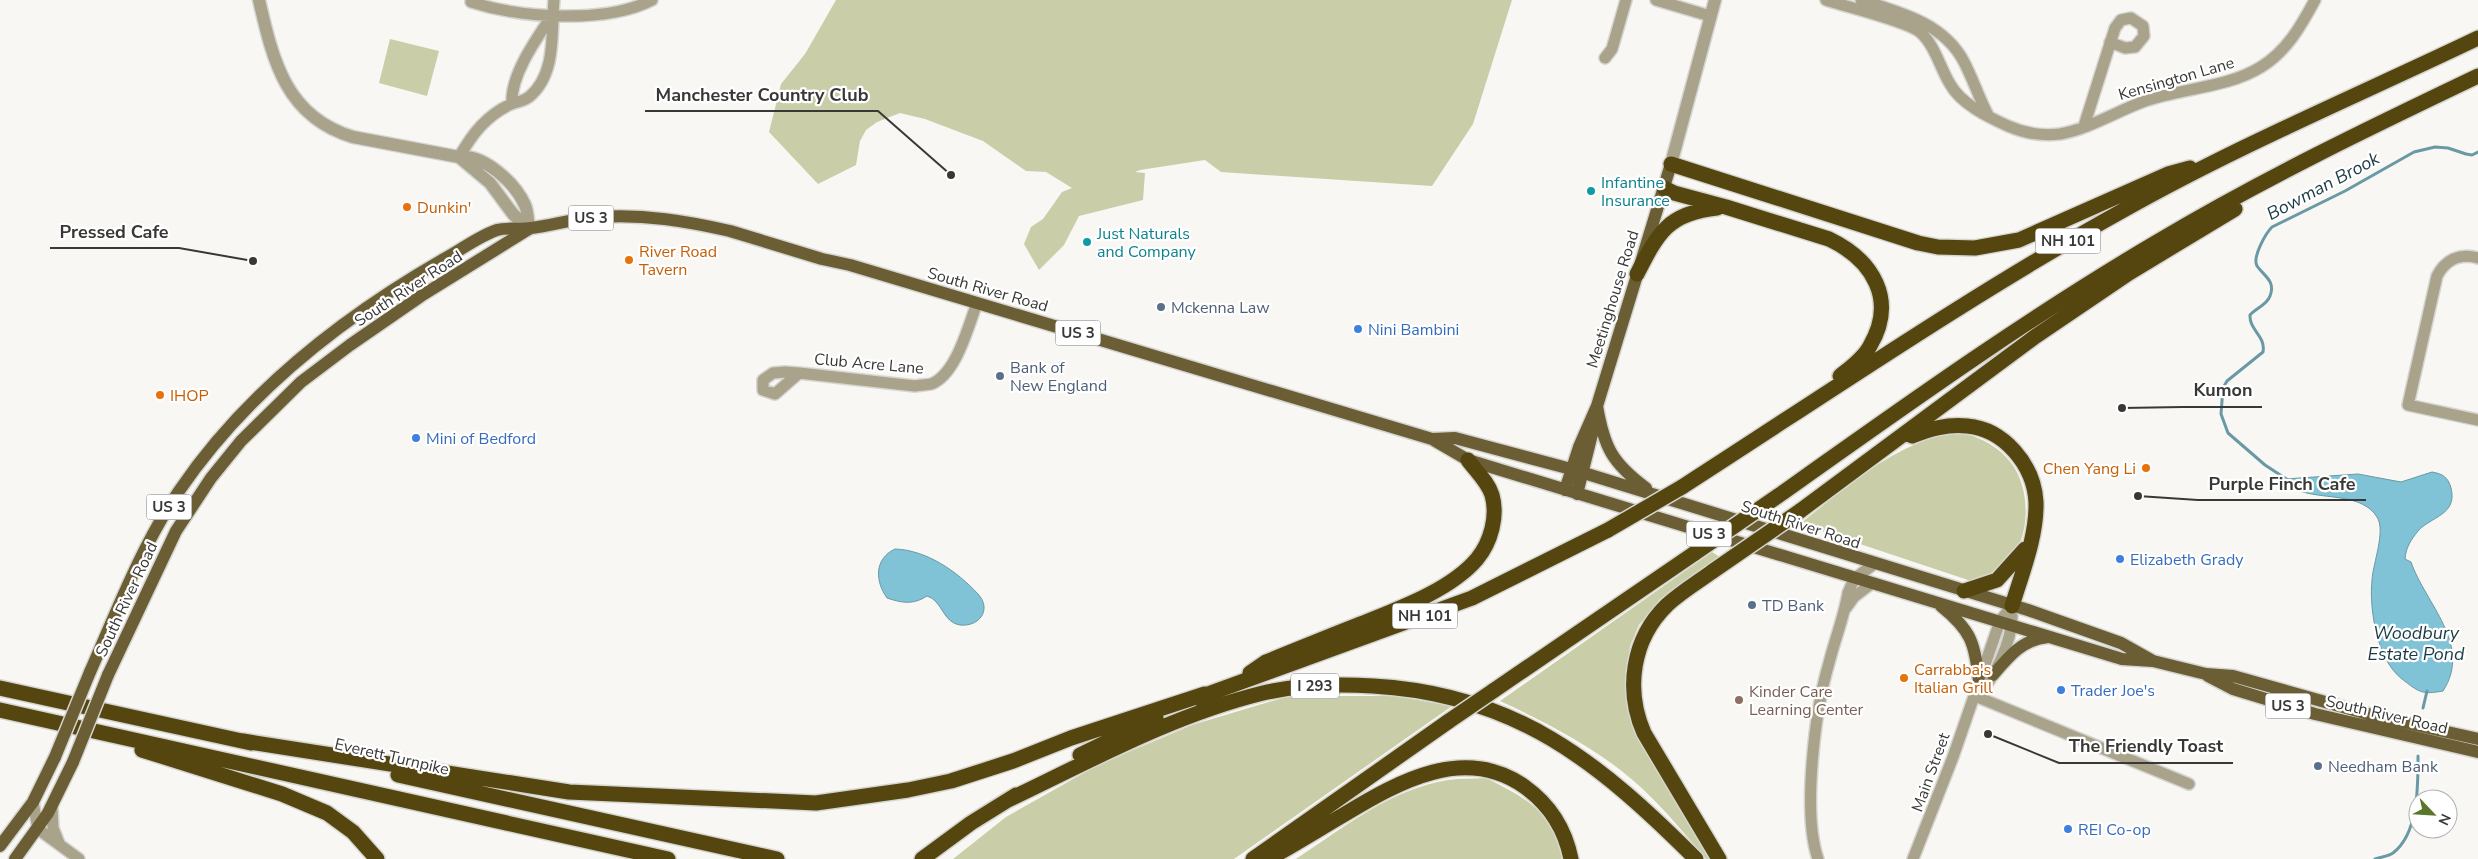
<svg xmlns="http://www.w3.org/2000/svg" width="2478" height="859" viewBox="0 0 2478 859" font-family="'Nunito Sans',sans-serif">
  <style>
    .green { fill: #c9cea9 }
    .water { fill: #80c3d6; stroke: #6a99a6 }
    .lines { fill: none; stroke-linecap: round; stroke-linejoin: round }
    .stream { stroke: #6a99a6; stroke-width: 3 }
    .minor-casing { stroke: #d5d5d1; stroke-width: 14 }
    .tertiary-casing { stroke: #d5d5d1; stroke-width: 15 }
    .primary-casing { stroke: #d5d5d1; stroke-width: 15 }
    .motorway-casing { stroke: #d5d5d1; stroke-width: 18 }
    .minor { stroke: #aaa38c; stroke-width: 11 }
    .tertiary { stroke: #aaa38c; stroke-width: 12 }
    .primary { stroke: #6b5e34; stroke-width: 12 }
    .motorway { stroke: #55450e; stroke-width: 15 }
    .primary-bridge-casing { stroke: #d5d5d1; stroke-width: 15; stroke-linecap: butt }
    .motorway-bridge-casing { stroke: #d5d5d1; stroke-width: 18; stroke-linecap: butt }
    .primary-bridge { stroke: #6b5e34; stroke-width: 12 }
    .motorway-bridge { stroke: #55450e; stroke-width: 15 }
    .culture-dot { fill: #0f9aa8; stroke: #fff; stroke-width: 2 }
    .food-dot { fill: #e8710a; stroke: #fff; stroke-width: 2 }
    .service-dot { fill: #5c6f8a; stroke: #fff; stroke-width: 2 }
    .shop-dot { fill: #3f7fe0; stroke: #fff; stroke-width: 2 }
    .education-dot { fill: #8d6e63; stroke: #fff; stroke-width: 2 }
    .labels { text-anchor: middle; stroke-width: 4.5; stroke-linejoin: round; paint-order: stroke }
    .shield { fill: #fff; stroke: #747473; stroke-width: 1 }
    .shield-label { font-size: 15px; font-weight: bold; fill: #383837 }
    .street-label { font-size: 16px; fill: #383837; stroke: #fff }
    .culture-label { font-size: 16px; fill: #0d838f; stroke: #fff; text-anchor: start }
    .food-label { font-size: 16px; fill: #c56008; stroke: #fff; text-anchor: start }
    .service-label { font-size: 16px; fill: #4e5e75; stroke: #fff; text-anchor: start }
    .shop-label { font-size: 16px; fill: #366cbe; stroke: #fff; text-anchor: start }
    .education-label { font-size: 16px; fill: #785e54; stroke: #fff; text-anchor: start }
    .water-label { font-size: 18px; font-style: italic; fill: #1a3b44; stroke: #fff }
    .leader { fill: none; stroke: #383837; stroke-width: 2 }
    .callout-dot { fill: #383837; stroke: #fff; stroke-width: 2 }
    .callout-label { font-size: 18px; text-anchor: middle; font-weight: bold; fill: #383837; stroke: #fff; stroke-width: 4.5; stroke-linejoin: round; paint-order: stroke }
  </style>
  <rect width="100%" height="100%" fill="#f8f7f3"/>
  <path class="green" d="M836 0H1512L1473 124 1432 186 1221 172 1205 160 1140 170 1135 172 1145 173 1143 200 1079 216 1064 245 1039 270 1024 244 1031 227 1043 219 1062 192 1072 188 1046 172 1026 171 983 141 925 119 900 113 877 122 866 130 860 141 856 165 818 184 769 132 781 84 805 54Z
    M390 39 439 51 427 96 379 83Z
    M1959 431C1977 437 1993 443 2006 457 2036 487 2032 555 1992 577 1987 579 1979 580 1974 582L1800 524C1836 495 1875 461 1918 443 1930 437 1946 435 1959 431Z
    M1712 552 1720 557 1660 599 1639 625 1630 646 1625 695 1643 738 1709 859H1706C1689 839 1672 818 1653 799 1610 755 1556 727 1500 701Z
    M1289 696H1395L1452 706 1234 859H953L1006 817 1098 765 1192 725Z
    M1486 778C1525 797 1554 813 1562 859H1296C1343 828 1391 789 1448 780 1460 778 1474 779 1486 778Z"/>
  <path class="water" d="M2432 472C2443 474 2448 477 2451 488 2458 515 2430 517 2418 531 2411 540 2406 547 2405 559L2411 562C2425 603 2473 645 2443 691 2421 695 2419 692 2402 679 2377 660 2369 609 2372 580 2373 563 2386 531 2377 517 2363 494 2326 499 2303 492 2297 490 2290 483 2285 479L2358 474 2401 482Z
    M895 549C926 550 957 571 978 594 992 609 980 627 960 625 943 623 942 600 927 596 913 605 902 603 887 598 875 581 874 559 895 549Z"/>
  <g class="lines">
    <path class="stream" d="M2288 480 2265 465 2228 433 2221 414 2223 388 2227 381 2263 352C2266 336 2249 330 2250 315 2256 308 2267 305 2270 296 2276 281 2264 276 2257 266 2252 257 2266 233 2272 227L2345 191 2414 152 2435 147 2448 148 2466 154 2472 155 2478 152
      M2423 708 2427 691
      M2375 859C2381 857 2389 856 2393 853 2419 833 2418 785 2418 756"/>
    <defs>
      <path id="minor" d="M1656 0 1710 16
        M1826 0C1847 7 1906 21 1920 32 1935 45 1940 68 1950 84 1961 104 1988 117 2008 126 2024 133 2043 136 2060 134 2089 129 2117 111 2145 101 2182 88 2227 88 2261 67 2287 51 2301 26 2315 0
        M1861 0C1899 12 1944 23 1964 62 1973 79 1979 98 1988 115
        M471 2C521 18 605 24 652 0
        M1605 58 1612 49 1626 0
        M512 104C510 75 537 38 553 14
        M2084 126 2115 28 2121 20 2131 18 2143 26 2144 36 2135 47 2125 48 2110 42
        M459 157C473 133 486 116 511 104 517 102 524 101 529 97 557 74 551 32 554 0
        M2478 258C2460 253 2446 259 2437 276L2408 405 2478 420
        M785 372 799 373 775 394 763 390V380L773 373Z
        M799 373 915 386C920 385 926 385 931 384 956 375 968 327 977 303
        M1846 608 1854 597 1871 584
        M1975 696 2189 784
        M1975 696C1994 682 2012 641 2012 616
        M33 802 38 829 79 859
        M52 807 53 828 59 843
        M1818 859C1802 813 1815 710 1829 663 1835 639 1844 617 1848 593L1854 579 1874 564
        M1913 859 1953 757 2000 621 2012 606"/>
      <path id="tertiary" d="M259 0C273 61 286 117 353 137L459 157C484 154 515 183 525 205 528 212 528 221 529 229
        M459 157 490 183 513 214 529 229
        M1671 164 1715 0"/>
      <path id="primary" d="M1597 406C1604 447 1612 463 1646 488
        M1432 439 1455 438 1571 469 2028 610 2121 643 2153 661
        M1565 490 1579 447 1597 406 1671 164
        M1577 494 1594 426
        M1941 606C1971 630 1975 643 1979 681
        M90 672C117 611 141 547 179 491 245 394 343 317 444 259 461 250 479 236 497 230 507 227 520 230 531 228 554 225 576 218 599 217 644 214 686 221 730 231L822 259 850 265 1432 439 1468 460 2122 659 2153 661 2206 674 2233 676 2375 716 2478 739
        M108 675 176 531 211 478 241 441 301 382 350 345 421 296 529 229
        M1993 675C2009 656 2023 639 2048 637
        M2208 676 2233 689 2315 714 2478 752
        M0 846 33 802 55 757
        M15 859 48 813 73 762"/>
      <path id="motorway" d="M1671 164 1918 243 1938 247 1975 248 2019 240 2168 174 2190 168
        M1664 188 1674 193 1726 207 1829 239C1873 260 1897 300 1870 346 1864 358 1850 368 1840 376
        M1637 274C1658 233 1668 213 1717 208
        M1912 436C1930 429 1947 424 1967 426 2004 429 2034 465 2036 502 2037 536 2022 573 2012 606
        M1682 487C1828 393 1971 295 2122 211 2237 146 2359 95 2478 38
        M1778 496C1902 408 2026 319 2157 242 2261 180 2369 128 2478 76
        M1800 511 2036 336 2129 273 2235 209
        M1713 571C1698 582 1681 592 1667 605 1632 639 1625 690 1644 733L1719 859
        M1964 591 1997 580 2025 549
        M1250 673 1266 662C1296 650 1327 637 1358 625 1395 610 1450 591 1477 559 1491 542 1498 516 1492 495 1488 482 1476 471 1468 460
        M0 688 251 743
        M1493 691 1695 553
        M1197 698 1472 598 1608 530
        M0 710 668 859
        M243 741 569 792 816 803 908 790 951 781 1013 761 1071 738 1205 694
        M142 750 282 794 327 813 353 832 377 859
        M1080 755 1156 718
        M398 775 777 859
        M1008 800C1090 761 1173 715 1263 693 1298 685 1337 684 1373 686 1516 694 1599 762 1696 859
        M922 859 971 823 1016 795
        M1253 859 1449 721
        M1265 859 1272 857C1297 843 1321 828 1345 814 1398 782 1465 744 1525 787 1550 805 1565 829 1571 859"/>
    </defs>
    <use href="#minor" class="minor-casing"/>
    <use href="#tertiary" class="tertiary-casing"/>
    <use href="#primary" class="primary-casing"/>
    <use href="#motorway" class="motorway-casing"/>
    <use href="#minor" class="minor"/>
    <use href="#tertiary" class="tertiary"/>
    <use href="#primary" class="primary"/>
    <use href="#motorway" class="motorway"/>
    <defs>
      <path id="primary-bridge" d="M55 757 90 672
        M73 762 108 675"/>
      <path id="motorway-bridge" d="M1608 530 1682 487
        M1695 553 1778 496
        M1713 571 1800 511
        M1449 721 1493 691"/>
    </defs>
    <use href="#primary-bridge" class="primary-bridge-casing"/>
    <use href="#motorway-bridge" class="motorway-bridge-casing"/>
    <use href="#primary-bridge" class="primary-bridge"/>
    <use href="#motorway-bridge" class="motorway-bridge"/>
  </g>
  <g class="culture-dot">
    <circle cx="1591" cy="191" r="5"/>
    <circle cx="1087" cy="242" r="5"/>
  </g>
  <g class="food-dot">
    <circle cx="407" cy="207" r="5"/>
    <circle cx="629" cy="260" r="5"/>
    <circle cx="160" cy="395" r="5"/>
    <circle cx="2146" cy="468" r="5"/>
    <circle cx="1904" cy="678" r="5"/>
  </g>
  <g class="service-dot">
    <circle cx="1161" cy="307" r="5"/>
    <circle cx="1000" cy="376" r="5"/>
    <circle cx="1752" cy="605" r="5"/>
    <circle cx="2318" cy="766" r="5"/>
  </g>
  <g class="shop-dot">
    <circle cx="1358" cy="329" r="5"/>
    <circle cx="416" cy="438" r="5"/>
    <circle cx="2120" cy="559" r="5"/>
    <circle cx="2061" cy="690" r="5"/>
    <circle cx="2068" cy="829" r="5"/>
  </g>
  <circle class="education-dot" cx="1739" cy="700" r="5"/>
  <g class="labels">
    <g class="shield">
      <rect x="568.5" y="205.5" width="45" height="25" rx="4"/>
      <rect x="2035.5" y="228.5" width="65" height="25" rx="4"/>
      <rect x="1055.5" y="320.5" width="45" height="25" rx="4"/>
      <rect x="146.5" y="494.5" width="45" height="25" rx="4"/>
      <rect x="1686.5" y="521.5" width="45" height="25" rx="4"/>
      <rect x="1392.5" y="603.5" width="65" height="25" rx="4"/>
      <rect x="1291" y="673.5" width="48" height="25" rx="4"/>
      <rect x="2265.5" y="693.5" width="45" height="25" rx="4"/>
    </g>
    <g class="shield-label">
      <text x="591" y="223">US 3</text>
      <text x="2068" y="246">NH 101</text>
      <text x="1078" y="338">US 3</text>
      <text x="169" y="512">US 3</text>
      <text x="1709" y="539">US 3</text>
      <text x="1425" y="621">NH 101</text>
      <text x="1315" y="691">I 293</text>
      <text x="2288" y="711">US 3</text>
    </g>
    <g class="street-label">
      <text transform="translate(2176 78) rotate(-16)" y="6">Kensington Lane</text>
      <text transform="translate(408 288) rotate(-33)" y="6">South River Road</text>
      <text transform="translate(988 289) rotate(16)" y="6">South River Road</text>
      <text transform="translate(1612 299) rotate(-73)" y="6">Meetinghouse Road</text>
      <text transform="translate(869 363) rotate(5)" y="6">Club Acre Lane</text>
      <text transform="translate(1801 524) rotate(18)" y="6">South River Road</text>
      <text transform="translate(126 599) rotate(-65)" y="6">South River Road</text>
      <text transform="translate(2387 714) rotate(13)" y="6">South River Road</text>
      <text transform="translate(392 756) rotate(13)" y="6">Everett Turnpike</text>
      <text transform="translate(1930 772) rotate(-70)" y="6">Main Street</text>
    </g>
    <g class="culture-label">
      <text x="1601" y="188">Infantine<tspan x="1601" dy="18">Insurance</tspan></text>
      <text x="1097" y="239">Just Naturals<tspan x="1097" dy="18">and Company</tspan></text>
    </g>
    <g class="food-label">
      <text x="417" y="213">Dunkin'</text>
      <text x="639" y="257">River Road<tspan x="639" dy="18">Tavern</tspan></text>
      <text x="170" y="401">IHOP</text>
      <text x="2136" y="474" text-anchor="end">Chen Yang Li</text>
      <text x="1914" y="675">Carrabba's<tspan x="1914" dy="18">Italian Grill</tspan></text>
    </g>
    <g class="service-label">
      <text x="1171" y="313">Mckenna Law</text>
      <text x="1010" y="373">Bank of<tspan x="1010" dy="18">New England</tspan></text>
      <text x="1762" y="611">TD Bank</text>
      <text x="2328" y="772">Needham Bank</text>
    </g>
    <g class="shop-label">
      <text x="1368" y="335">Nini Bambini</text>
      <text x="426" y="444">Mini of Bedford</text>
      <text x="2130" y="565">Elizabeth Grady</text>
      <text x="2071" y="696">Trader Joe's</text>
      <text x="2078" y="835">REI Co-op</text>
    </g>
    <g class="education-label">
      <text x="1749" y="697">Kinder Care<tspan x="1749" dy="18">Learning Center</tspan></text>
    </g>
    <g class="water-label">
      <text transform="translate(2323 186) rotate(-28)" y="6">Bowman Brook</text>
      <text x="2416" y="639">Woodbury<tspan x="2416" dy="21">Estate Pond</tspan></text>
    </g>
  </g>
  <path class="leader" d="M951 175L878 111H645M253 261L179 248H50M2122 408L2183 407H2262M2138 496L2198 500H2366M1988 734L2059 763H2233"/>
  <g class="callout-dot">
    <circle cx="951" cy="175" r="5"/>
    <circle cx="253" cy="261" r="5"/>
    <circle cx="2122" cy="408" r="5"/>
    <circle cx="2138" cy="496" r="5"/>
    <circle cx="1988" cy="734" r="5"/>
  </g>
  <g class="callout-label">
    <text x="762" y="101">Manchester Country Club</text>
    <text x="114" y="238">Pressed Cafe</text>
    <text x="2223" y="396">Kumon</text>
    <text x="2282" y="490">Purple Finch Cafe</text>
    <text x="2146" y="752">The Friendly Toast</text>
  </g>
  <g transform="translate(2433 814) rotate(115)"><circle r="24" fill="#ffffff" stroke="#afafaf"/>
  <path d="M0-4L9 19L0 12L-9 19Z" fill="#59762a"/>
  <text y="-8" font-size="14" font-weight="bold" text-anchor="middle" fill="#383837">N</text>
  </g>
</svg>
